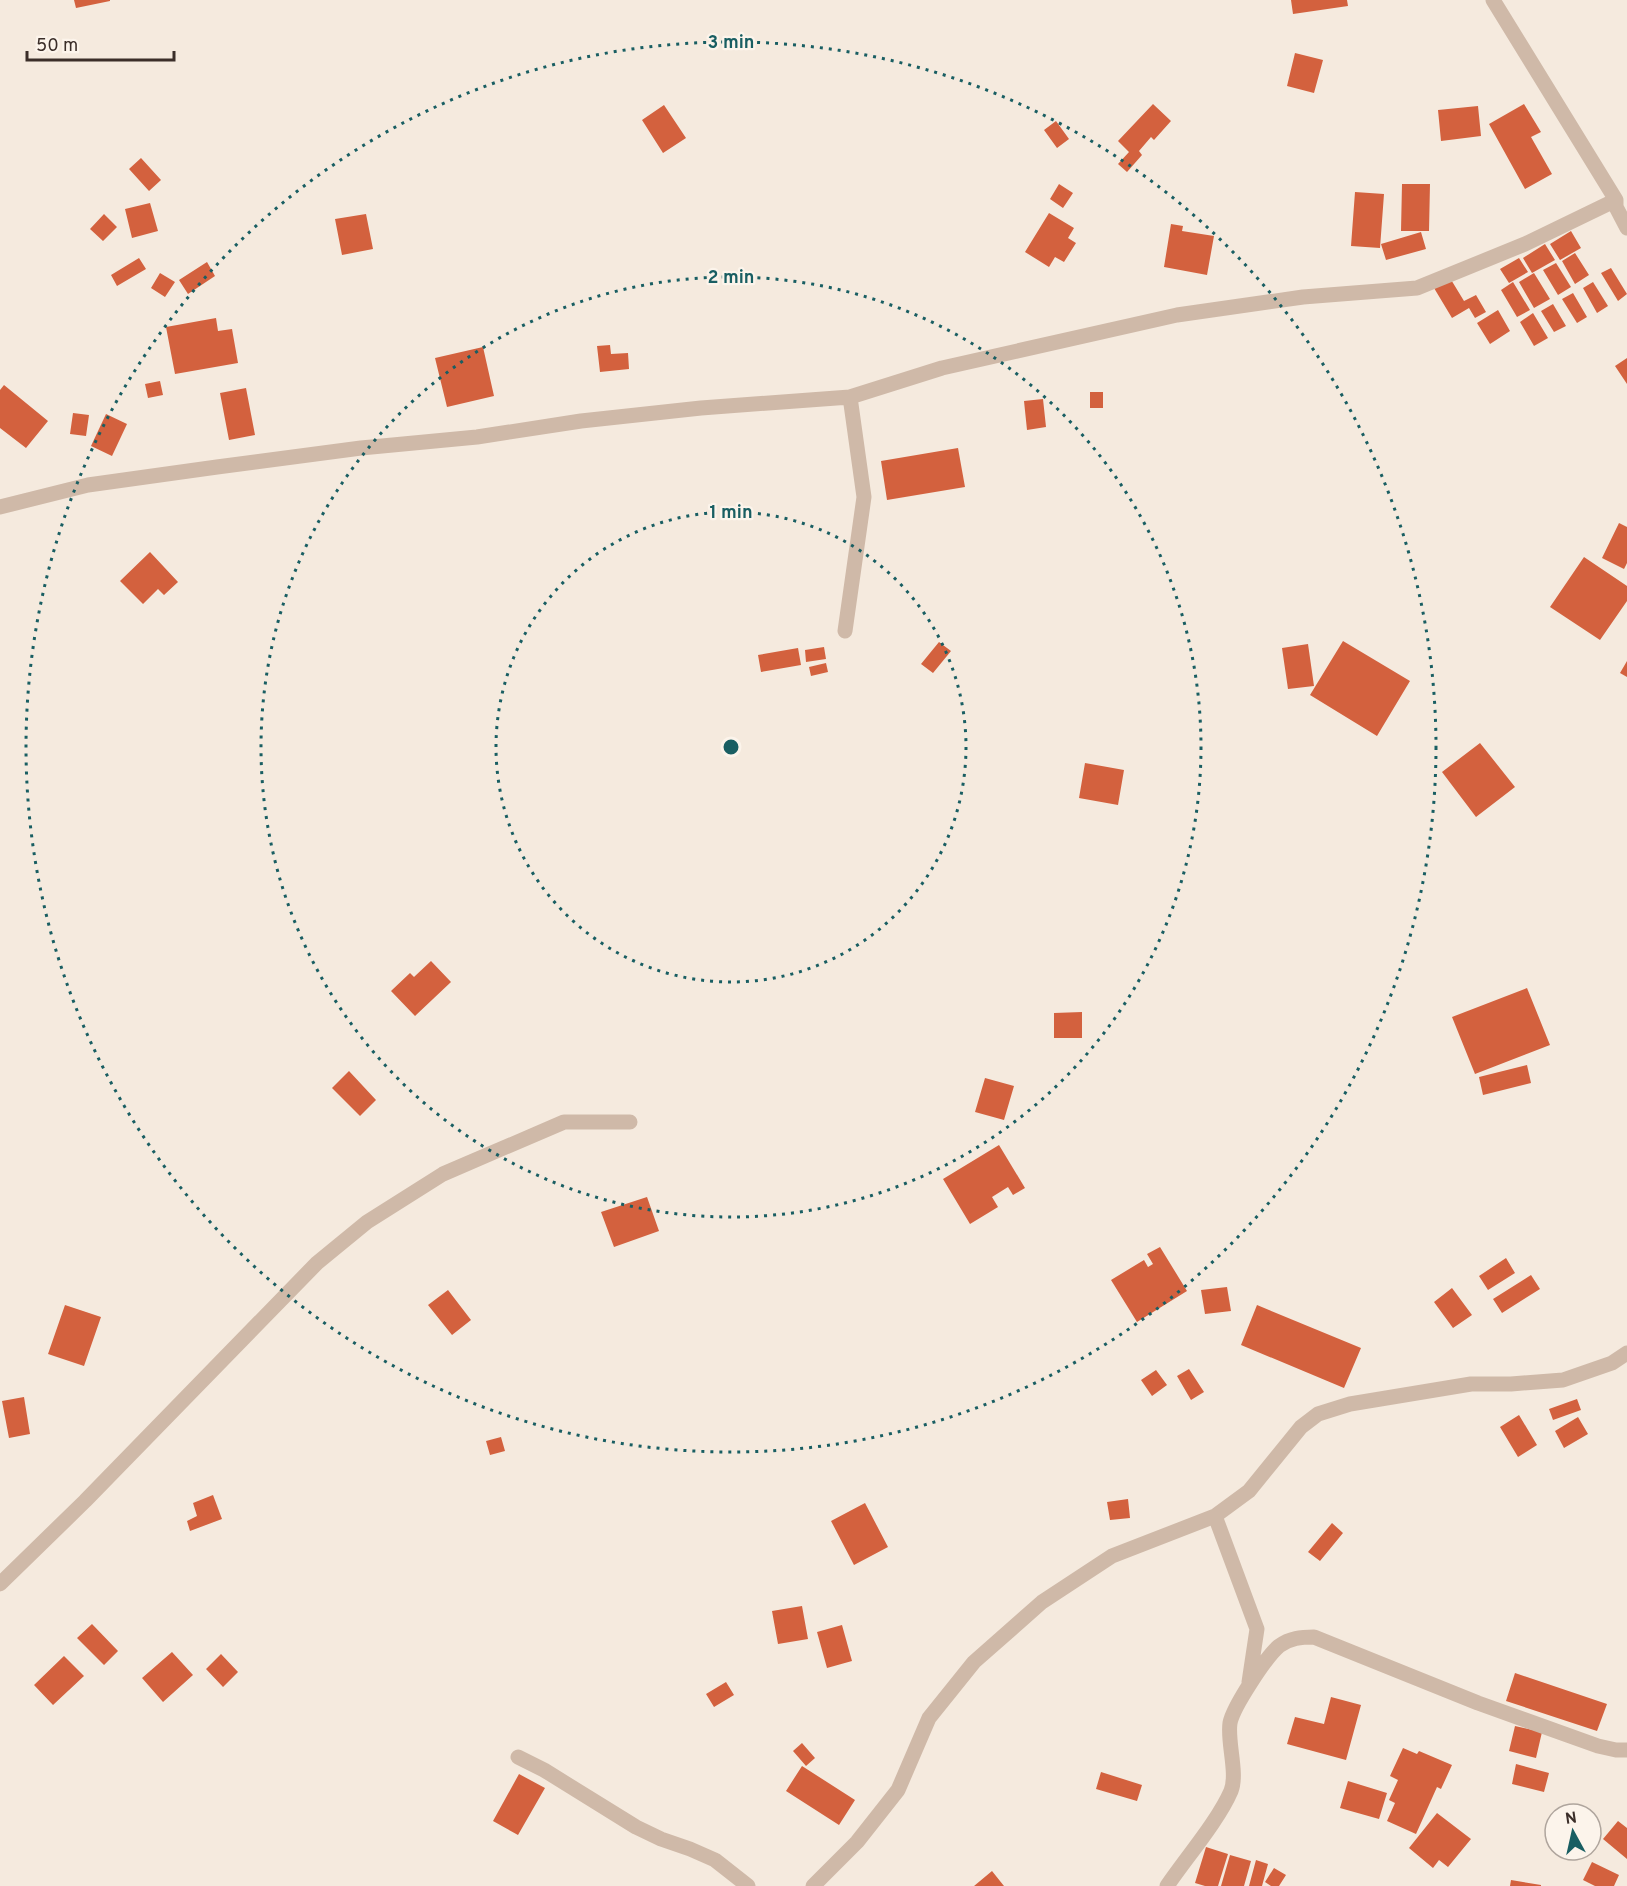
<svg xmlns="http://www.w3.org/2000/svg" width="1627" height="1886" viewBox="0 0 1627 1886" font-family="Overpass,sans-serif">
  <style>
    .building { fill: #d3613e }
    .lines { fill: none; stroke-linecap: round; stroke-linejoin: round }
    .street { stroke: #cfb9a8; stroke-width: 15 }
    .ring { fill: none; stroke: #195e62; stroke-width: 3; stroke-dasharray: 3 6 }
    .centre { fill: #195e62; stroke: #fcf4eb; stroke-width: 3 }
    .ring-label { font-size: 18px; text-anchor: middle; font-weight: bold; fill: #195e62; stroke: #fcf4eb; stroke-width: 4.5; stroke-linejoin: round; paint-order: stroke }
  </style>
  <rect width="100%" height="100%" fill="#f5eade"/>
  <path class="building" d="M74 0H110V1L76 8Z
    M1291 0H1347L1348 6 1293 14Z
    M1295 53 1323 60 1314 93 1287 86Z
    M1153 104 1171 121 1154 140 1151 137 1139 151 1142 155 1127 172 1118 164 1129 152 1118 141Z
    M1524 104 1541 132 1531 137 1552 174 1525 189 1489 124Z
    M664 105 686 138 663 153 642 120Z
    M1478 106 1481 136 1441 141 1438 110Z
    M1056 121 1069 139 1057 148 1044 130Z
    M141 158 161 180 149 191 129 169Z
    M1059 184 1073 193 1063 208 1050 199Z
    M1402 184H1430L1429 231H1401Z
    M1355 192 1384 194 1380 248 1351 246Z
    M150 203 158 231 132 238 125 209Z
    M1049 213 1074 228 1068 238 1076 243 1064 262 1055 257 1049 267 1025 252Z
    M104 214 117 227 103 241 90 229Z
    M366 214 373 249 342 255 335 219Z
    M1171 224 1183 226 1182 231 1214 236 1207 275 1164 267Z
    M1571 231 1581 248 1560 260 1550 244Z
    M1421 232 1426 249 1386 260 1381 244Z
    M1545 244 1555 260 1532 273 1523 258Z
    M1575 253 1589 275 1575 284 1562 261Z
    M139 258 146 269 117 286 111 275Z
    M1519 258 1528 272 1509 283 1500 269Z
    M207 262 215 276 188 294 179 280Z
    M1556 263 1571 287 1558 295 1543 270Z
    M1611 268 1627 294 1618 301 1601 273Z
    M160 273 175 282 165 297 151 288Z
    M1534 273 1550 299 1534 308 1519 282Z
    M1450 278 1464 301 1476 295 1486 312 1475 318 1469 308 1452 318 1434 288Z
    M1513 282 1530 310 1517 317 1501 290Z
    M1593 282 1608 306 1597 313 1583 288Z
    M1573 293 1587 317 1577 323 1562 299Z
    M1553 304 1566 326 1554 332 1541 311Z
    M1498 310 1510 331 1490 344 1477 323Z
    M1533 313 1548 338 1534 346 1520 322Z
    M216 318 218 331 232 329 238 363 175 374 166 327Z
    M610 345 611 354 628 353 629 369 600 372 597 346Z
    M483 347 494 396 447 407 435 358Z
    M1627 358V384L1615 366Z
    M160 381 163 395 148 398 145 384Z
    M4 385 48 421 26 448 0 428V390Z
    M246 388 255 435 229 440 220 393Z
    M1090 392H1103V408H1090Z
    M1043 399 1046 427 1027 430 1024 401Z
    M73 413 89 415 86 436 70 434Z
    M106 414 127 424 112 456 91 446Z
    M958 448 965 487 887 500 881 461Z
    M1619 523 1627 527V563L1624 569 1602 558Z
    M150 552 178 582 164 595 158 589 143 604 120 581Z
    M1584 557 1627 586V601L1600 640 1550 607Z
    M1343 641 1410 681 1377 736 1310 695Z
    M939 642 951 651 933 673 921 664Z
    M1308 644 1314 686 1288 689 1282 648Z
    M824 647 826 659 806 662 805 650Z
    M798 648 801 665 761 672 758 655Z
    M1627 661V677L1620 673Z
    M826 663 828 672 811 676 809 667Z
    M1480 743 1515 787 1476 817 1442 772Z
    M1085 763 1124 770 1118 805 1079 798Z
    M431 961 451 982 415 1016 391 991 410 973 414 977Z
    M1527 988 1550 1045 1475 1074 1452 1017Z
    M1082 1012V1038H1054V1013Z
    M1527 1065 1531 1083 1483 1095 1479 1077Z
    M349 1071 376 1100 360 1116 332 1088Z
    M985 1078 1014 1086 1004 1120 975 1112Z
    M999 1145 1025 1188 1013 1195 1008 1187 992 1197 998 1207 970 1224 943 1179Z
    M647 1197 659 1231 614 1247 601 1212Z
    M1160 1247 1187 1291 1137 1322 1111 1280 1144 1260 1148 1267 1153 1264 1147 1254Z
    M1506 1258 1515 1273 1488 1290 1479 1276Z
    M1531 1275 1540 1289 1502 1313 1493 1299Z
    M1227 1287 1231 1311 1205 1314 1201 1290Z
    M1452 1288 1472 1315 1453 1328 1434 1302Z
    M448 1290 471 1320 452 1335 428 1305Z
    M65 1305 101 1317 84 1366 48 1354Z
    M1257 1305 1361 1348 1344 1388 1241 1345Z
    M1189 1369 1204 1392 1191 1400 1177 1376Z
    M1156 1370 1167 1385 1152 1396 1141 1380Z
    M24 1397 30 1434 9 1438 2 1401Z
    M1577 1399 1581 1410 1553 1420 1549 1409Z
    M1519 1415 1537 1445 1518 1457 1500 1427Z
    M1578 1417 1588 1434 1564 1448 1555 1431Z
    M501 1437 505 1451 490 1455 486 1441Z
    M213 1495 222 1519 190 1531 187 1521 197 1516 193 1503Z
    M1128 1499 1130 1518 1110 1520 1107 1502Z
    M865 1503 888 1547 854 1565 831 1521Z
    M1332 1523 1343 1533 1320 1561 1308 1552Z
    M802 1606 808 1639 778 1644 772 1611Z
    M92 1624 118 1651 104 1665 77 1638Z
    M842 1625 852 1661 827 1668 817 1632Z
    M172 1652 193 1675 163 1702 142 1678Z
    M221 1654 238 1672 223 1687 206 1669Z
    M64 1656 84 1676 53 1705 34 1685Z
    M1515 1673 1607 1704 1597 1731 1506 1701Z
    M726 1682 734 1695 714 1707 706 1694Z
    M1331 1697 1361 1705 1346 1760 1287 1744 1295 1717 1324 1724Z
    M1515 1726 1542 1732 1536 1758 1509 1751Z
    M802 1743 815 1758 806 1766 793 1751Z
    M1403 1748 1417 1754 1419 1751 1452 1765 1441 1789 1437 1787 1416 1834 1387 1821 1395 1803 1389 1800 1398 1780 1390 1776Z
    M1516 1764 1549 1773 1544 1792 1512 1784Z
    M802 1766 855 1800 839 1825 786 1791Z
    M1101 1772 1142 1785 1137 1801 1096 1789Z
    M519 1774 545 1788 518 1835 493 1821Z
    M1348 1781 1387 1793 1379 1819 1340 1808Z
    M1437 1813 1471 1839 1448 1867 1439 1860 1433 1868 1409 1848Z
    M1618 1821 1627 1828V1859L1603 1839Z
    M1206 1847 1228 1854 1218 1886H1205L1195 1883Z
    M1230 1855 1251 1861 1244 1886H1221Z
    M1256 1860 1268 1864 1262 1886H1249Z
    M1592 1862 1619 1875 1614 1886H1595L1583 1880Z
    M1274 1868 1286 1875 1279 1886H1271L1265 1882Z
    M992 1871 1004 1886H974Z
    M1511 1880 1541 1885V1886H1510Z"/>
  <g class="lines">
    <path class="street" d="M1493 0 1616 200V207L1627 228
      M0 507 88 485 217 467 361 448 477 437 581 421 701 408 850 397 942 368 1177 315 1303 297 1417 288 1525 244 1616 200
      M845 631 864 497 850 397
      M1215 1516 1257 1629 1249 1682
      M0 1584 85 1501 317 1263 367 1222 443 1174 564 1122H630
      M518 1757 544 1770 636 1827 661 1839 690 1849 715 1860 748 1886
      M813 1886 857 1842 898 1790 929 1718 974 1662 1042 1602 1112 1556 1215 1516 1249 1491 1301 1427 1318 1414 1350 1404 1471 1384H1511L1563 1380 1612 1363 1627 1353
      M1167 1886C1186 1858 1218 1821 1231 1791 1238 1773 1227 1742 1230 1723 1233 1707 1266 1657 1279 1646 1290 1638 1301 1637 1314 1637L1478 1703 1598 1746 1616 1750H1627"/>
  </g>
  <g class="ring">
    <circle cx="731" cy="747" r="235"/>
    <circle cx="731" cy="747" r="470"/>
    <circle cx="731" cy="747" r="705"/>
  </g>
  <circle cx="731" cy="747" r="9" class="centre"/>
  <g class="ring-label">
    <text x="731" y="48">3 min</text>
    <text x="731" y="283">2 min</text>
    <text x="731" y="518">1 min</text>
  </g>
  <g transform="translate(1573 1832) rotate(352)"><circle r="28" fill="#fcf4eb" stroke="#afa59d" stroke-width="1.5"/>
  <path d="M0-4.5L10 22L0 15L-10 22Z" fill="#195e62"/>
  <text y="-9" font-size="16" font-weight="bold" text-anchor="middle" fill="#3b2e29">N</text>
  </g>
  <path d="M27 51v9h147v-9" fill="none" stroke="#3b2e29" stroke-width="3"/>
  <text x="36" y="51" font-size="18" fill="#3b2e29" stroke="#fcf4eb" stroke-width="4.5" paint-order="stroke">50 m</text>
</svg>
